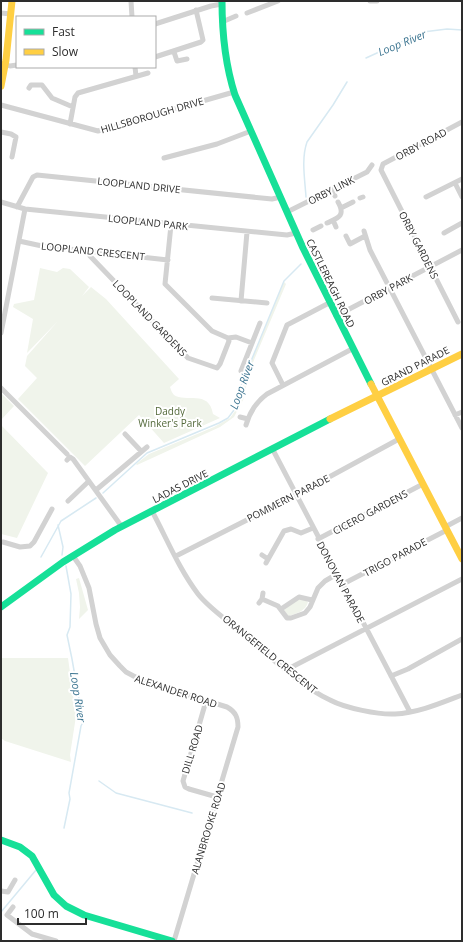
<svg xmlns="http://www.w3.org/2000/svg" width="463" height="942" viewBox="0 0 463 942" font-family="'Open Sans',sans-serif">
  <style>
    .green { fill: #f0f4eb }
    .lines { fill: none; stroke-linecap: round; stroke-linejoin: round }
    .stream { stroke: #d7e9f2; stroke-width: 1.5 }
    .street { stroke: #d2d2d2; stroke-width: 5 }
    .fast { stroke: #16e098; stroke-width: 7 }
    .slow { stroke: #ffcf43; stroke-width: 7 }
    .labels { text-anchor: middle; stroke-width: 4; stroke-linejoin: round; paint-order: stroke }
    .street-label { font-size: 10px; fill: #2d2d2d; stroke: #fff }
    .park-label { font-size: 10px; fill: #53693a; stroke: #fff }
    .water-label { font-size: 11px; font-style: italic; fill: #3b7490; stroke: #fff }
  </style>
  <rect width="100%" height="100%" fill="#fff"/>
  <path class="green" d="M40 268 57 272 63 268 70 269 89 287 82 296 91 287 106 299 179 379 170 387C171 390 172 393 174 395 185 403 209 389 213 414L220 418 164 443 139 415 85 466 18 399 37 378 25 366 27 356 58 321 27 353 33 319 13 307 14 304 34 300Z
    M284 282 286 284 249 372 244 398 234 417 220 427 137 465 136 464 149 454 214 427 230 418 235 411 239 402 244 382 255 351Z
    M1 393 14 406 1 420Z
    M1 425 48 473 17 538 1 534Z
    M79 578 88 610 79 619 80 607 79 593 76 579Z
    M297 599 305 600 308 602C306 611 296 614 288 616L284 610 285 608Z
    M1 658H68L76 716 70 755 71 762 5 741 1 738Z"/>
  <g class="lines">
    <path class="stream" d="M366 58 423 32 447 29 462 30
      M306 197C305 180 301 159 307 142L333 105 347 82
      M103 493 147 453 219 423 228 418 234 410 242 383 284 281 301 264
      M58 525 63 547 62 555
      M41 557 61 521 96 498
      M99 781 116 793 192 813
      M64 828 70 799 69 793 81 726 83 722 72 659 67 635 70 627 71 594 66 566
      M1 912 36 870"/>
    <path class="street" d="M131 1 132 17
      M370 1H377
      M1 13 11 14
      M247 13 278 1
      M222 22 236 16
      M155 24 211 6 222 4
      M174 52 177 61 187 59
      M155 57 201 42 203 40 196 10
      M1 63 10 66 17 65
      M135 67 136 76
      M29 88 31 85H42L52 98 73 107
      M1 105 98 131 234 92
      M70 124 75 97 78 93 148 73
      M1 132 11 134 16 137 12 157
      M164 158 217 144 251 131
      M455 183 462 197
      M332 189 335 196
      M426 197 462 179
      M360 198 363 197
      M1 202 25 209 287 235 296 233
      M17 207 33 177 37 175 272 199 281 197
      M341 208 353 202
      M287 212 367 172 372 165
      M333 220 336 227
      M327 223C338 218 346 216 338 202
      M313 230 321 226
      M364 231 370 250 462 428
      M444 233 462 223
      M346 236 350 244 365 236
      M19 241 42 246 168 260
      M89 251 90 256 188 358 217 368 220 364 229 341 228 338 212 331 165 284 171 225
      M212 298 267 303
      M241 301 247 232
      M336 316 462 250
      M458 322 381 170 383 164 462 122
      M1 333 25 209
      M228 338 236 337 252 343
      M241 371 260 323
      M283 385 272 363 287 325 329 303
      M1 388 67 454
      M455 415 462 412
      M240 417 248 419
      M246 425C250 411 256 402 267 394L352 349
      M125 434 141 451
      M273 450 410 712
      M67 460 70 457 73 459 122 527
      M96 490 147 447
      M68 501 89 481
      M152 511C167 539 179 569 198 594 209 608 227 620 241 632 269 655 298 685 330 700 345 708 379 715 395 714 418 713 441 703 462 695
      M445 527 462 518
      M318 539 423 484
      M3 542 20 547 30 546 34 542 52 509
      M262 555 268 559
      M73 556 80 566 89 588 96 624 100 638 110 655 120 666 126 672 143 681 227 707C236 712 238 718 238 727L174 941
      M176 556 296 495 399 439
      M266 563 284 531 291 529 301 533 313 528
      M343 584 447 530
      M262 599 278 606 287 618H291L305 613 310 607 318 588 325 581 337 574
      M259 603 262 599 263 593
      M281 609 299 597 312 600
      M286 670 462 579
      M391 676 408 669 462 639
      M206 701 183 781 185 787 189 789 217 797
      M1 891 8 892 15 880
      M13 907 7 915 32 934 56 941"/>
    <path class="fast" d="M222 1C222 34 225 64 235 95L303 248 371 384
      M1 607 63 562 115 530 330 419
      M1 840 20 847 32 856 54 895 66 906 84 915 172 941"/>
    <path class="slow" d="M1 86 6 60 12 1
      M371 384 462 559
      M330 419 462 354"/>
  </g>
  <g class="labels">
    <g class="street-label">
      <text transform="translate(152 115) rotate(-16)" y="4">HILLSBOROUGH DRIVE</text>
      <text transform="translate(421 144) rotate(-28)" y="4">ORBY ROAD</text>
      <text transform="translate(139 185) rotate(6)" y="4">LOOPLAND DRIVE</text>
      <text transform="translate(331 190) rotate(-27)" y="4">ORBY LINK</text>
      <text transform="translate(148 222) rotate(6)" y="4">LOOPLAND PARK</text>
      <text transform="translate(419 245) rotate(63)" y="4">ORBY GARDENS</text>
      <text transform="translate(93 251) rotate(6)" y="4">LOOPLAND CRESCENT</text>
      <text transform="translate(331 283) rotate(64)" y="4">CASTLEREAGH ROAD</text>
      <text transform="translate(388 289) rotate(-28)" y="4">ORBY PARK</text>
      <text transform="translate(150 318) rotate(46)" y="4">LOOPLAND GARDENS</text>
      <text transform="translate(415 366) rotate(-27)" y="4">GRAND PARADE</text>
      <text transform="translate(180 486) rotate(-27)" y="4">LADAS DRIVE</text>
      <text transform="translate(288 498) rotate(-27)" y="4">POMMERN PARADE</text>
      <text transform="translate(370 512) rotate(-28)" y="4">CICERO GARDENS</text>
      <text transform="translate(395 557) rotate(-28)" y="4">TRIGO PARADE</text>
      <text transform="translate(341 582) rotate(62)" y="4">DONOVAN PARADE</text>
      <text transform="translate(270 654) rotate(39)" y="4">ORANGEFIELD CRESCENT</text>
      <text transform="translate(176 691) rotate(18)" y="4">ALEXANDER ROAD</text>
      <text transform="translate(192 749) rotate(-73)" y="4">DILL ROAD</text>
      <text transform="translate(208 828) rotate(-73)" y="4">ALANBROOKE ROAD</text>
    </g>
    <g class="park-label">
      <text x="170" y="415">Daddy<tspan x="170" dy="12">Winker's Park</tspan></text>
    </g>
    <g class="water-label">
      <text transform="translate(402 43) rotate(-22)" y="4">Loop River</text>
      <text transform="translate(242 385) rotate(-70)" y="4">Loop River</text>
      <text transform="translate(78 697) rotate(81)" y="4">Loop River</text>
    </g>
  </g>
  <rect width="463" height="942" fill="none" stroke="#2d2d2d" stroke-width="4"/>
  <rect x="16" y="16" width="140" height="52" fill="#ffffff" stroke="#ababab"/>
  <rect x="24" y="29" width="20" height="6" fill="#16e098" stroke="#ababab"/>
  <text x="52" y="36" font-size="12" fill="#2d2d2d">Fast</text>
  <rect x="24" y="49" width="20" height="6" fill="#ffcf43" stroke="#ababab"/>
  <text x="52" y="56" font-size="12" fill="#2d2d2d">Slow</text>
  <path d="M18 918v6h68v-6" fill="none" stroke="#2d2d2d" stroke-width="2"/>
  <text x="24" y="918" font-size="12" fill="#2d2d2d" stroke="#ffffff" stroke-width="3" paint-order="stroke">100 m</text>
</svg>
